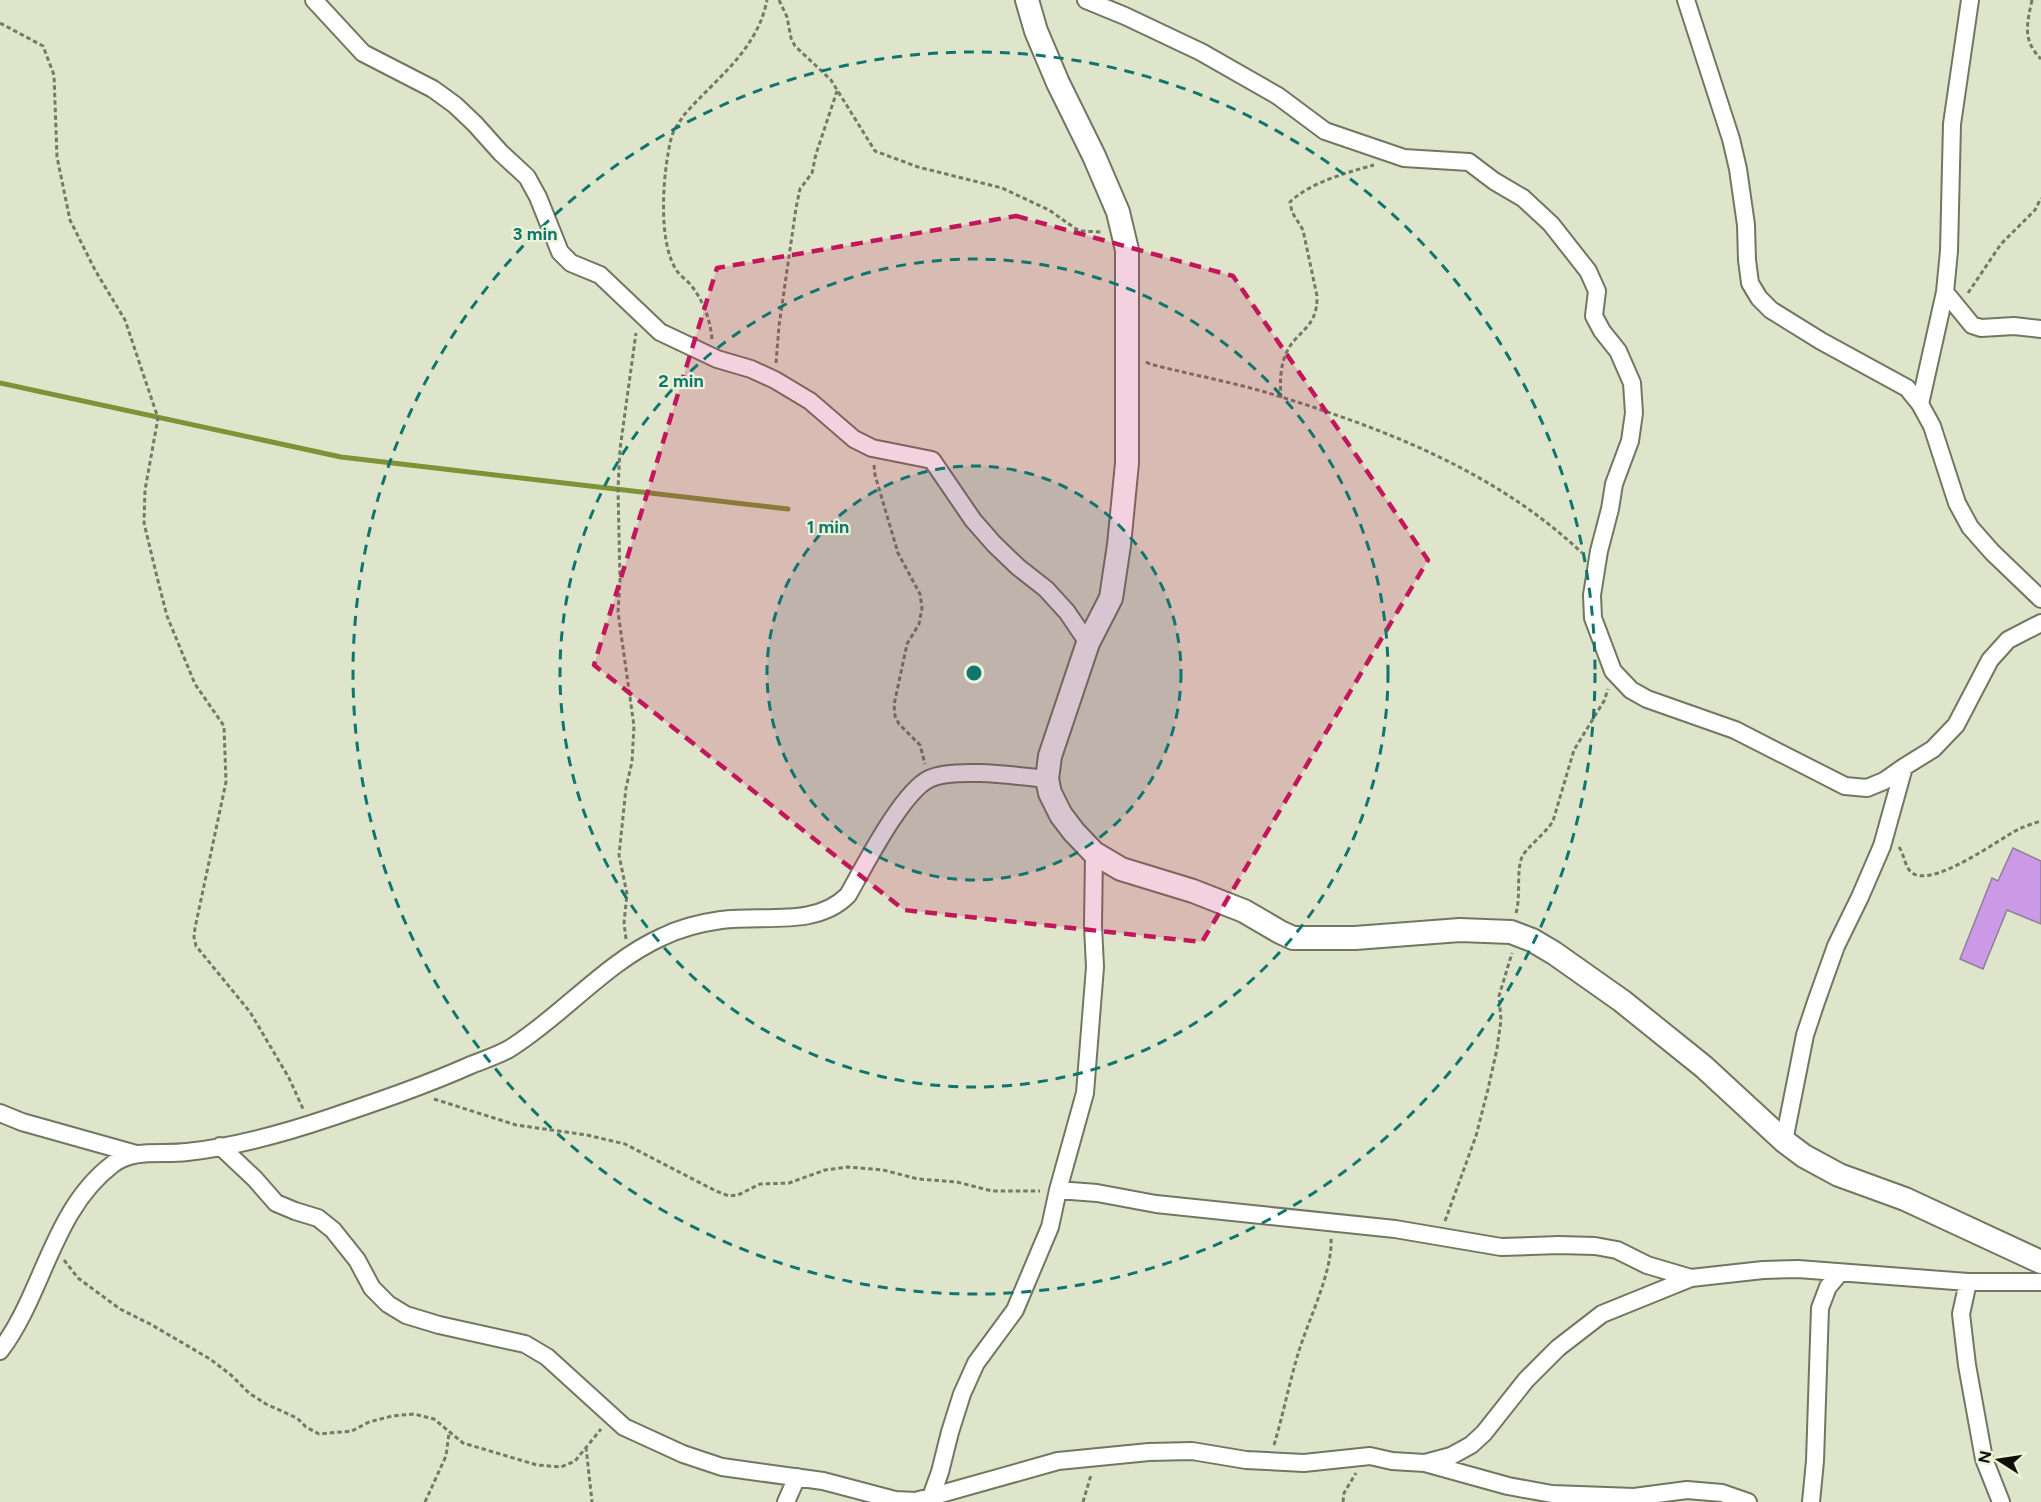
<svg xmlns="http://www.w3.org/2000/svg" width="2041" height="1502" viewBox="0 0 2041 1502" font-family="Figtree,sans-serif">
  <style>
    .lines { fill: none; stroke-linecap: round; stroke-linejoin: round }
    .stream { stroke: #7f9235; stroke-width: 5 }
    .building { fill: #cc99e6; stroke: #8d8095; stroke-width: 1.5 }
    .street-casing { stroke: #717760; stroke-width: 20 }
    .secondary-casing { stroke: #717760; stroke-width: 26 }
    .path { stroke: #757968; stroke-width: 3; stroke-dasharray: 4.5 3; stroke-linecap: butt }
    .street { stroke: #fff; stroke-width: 16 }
    .secondary { stroke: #fff; stroke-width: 22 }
    .marked { fill: #c2185b; fill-opacity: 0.2; stroke: #c2185b; stroke-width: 4.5; stroke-dasharray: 12 8; stroke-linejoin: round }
    .ring { fill: none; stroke: #0f766e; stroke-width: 3; stroke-dasharray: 10 8 }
    .centre { fill: #0f766e; stroke: #ebf3d8; stroke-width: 3 }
    .ring-label { font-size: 18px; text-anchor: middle; font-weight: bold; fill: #0f766e; stroke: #ebf3d8; stroke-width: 4.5; stroke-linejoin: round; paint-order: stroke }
  </style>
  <rect width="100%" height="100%" fill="#dee5cb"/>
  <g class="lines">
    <path class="stream" d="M0 383 341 457 788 509"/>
  </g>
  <path class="building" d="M2013 848 2041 861V924L2007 910 1983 969 1960 959 1992 878 1998 881Z"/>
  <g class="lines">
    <defs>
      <path id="street" d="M314 0 363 53 433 89 455 105 475 124 501 153 527 177 538 197 560 252 571 263 600 275 660 332 717 359 751 369 775 380 810 401 854 439 872 448 932 460 973 520 994 544 1018 567 1046 589 1067 612 1088 643
        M1086 0 1125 16 1201 52 1278 96 1325 131 1404 158 1469 162 1494 181 1523 198 1551 224 1588 271 1597 291 1594 316 1602 331 1618 351 1632 383 1634 413 1630 441 1614 484 1610 509 1599 551 1592 595 1593 618 1613 671 1631 690 1647 699 1735 730 1845 786 1867 788 1884 781 1904 767
        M1686 0 1731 139 1738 169 1746 225 1747 260 1750 283 1759 298 1771 310 1821 341 1907 388 1920 404 1932 426 1957 503 1970 527 1992 552 2041 599
        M1945 292 1972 325 1981 328 2014 326 2041 329
        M1920 404 1945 292 1949 251 1952 124 1970 0
        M0 1113 22 1122 136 1154
        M1784 1141 1805 1035 1816 1002 1836 946 1860 897 1882 846 1904 767 1933 749 1956 725 1990 660 2008 640 2041 623
        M220 1146 255 1179 276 1203 295 1211 318 1218 333 1230 357 1260 372 1288 388 1304 406 1315 439 1325 525 1344 547 1357 624 1427 683 1454 722 1467 823 1481 895 1500 916 1501 1058 1461 1149 1452 1192 1451 1246 1460 1304 1463 1370 1456 1392 1461 1425 1463 1451 1456 1471 1445 1484 1433 1526 1380 1558 1348 1602 1314 1691 1278 1763 1270 1798 1269 1968 1282H2041
        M1058 1190 1097 1193 1156 1204 1395 1229 1501 1247 1559 1245 1595 1246 1617 1250 1647 1265 1691 1278
        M1968 1282 1961 1314 1967 1365 1984 1459 2001 1502
        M0 1351C44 1293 52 1210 113 1164 134 1148 162 1155 187 1152 233 1147 288 1132 332 1117 379 1101 426 1085 471 1065 483 1060 497 1056 509 1049 561 1017 606 962 662 937 680 928 700 923 721 920 762 914 816 928 848 895 864 867 902 792 929 779 953 767 1019 776 1047 779
        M1425 1463 1508 1486 1552 1494 1634 1497 1687 1490 1722 1493 1748 1502
        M931 1497 940 1472 950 1432 962 1394 976 1363 1015 1310 1050 1227 1058 1190 1085 1093 1095 967 1093 926 1094 853
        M786 1502 797 1477
        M1811 1502 1815 1461 1820 1308 1828 1287 1839 1274"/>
      <path id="secondary" d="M1027 0 1036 31 1058 83 1094 156 1118 212 1127 250V463L1119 545 1111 598 1088 643 1050 756 1047 779 1050 793 1061 815 1074 832 1094 853 1121 869 1193 891 1244 911 1280 932 1293 938H1355L1460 930 1511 932 1532 940 1554 953 1622 1001 1704 1067 1784 1141 1804 1156 1839 1175 1905 1199 2041 1262"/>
    </defs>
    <use href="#street" class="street-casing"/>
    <use href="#secondary" class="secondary-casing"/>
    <path class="path" d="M779 0 787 17 791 38 795 46 831 80 875 151 918 167 1002 188 1049 210 1079 231 1102 232
      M2032 0C2027 24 2022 40 2041 59
      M0 23 43 46 54 75 57 157 70 220 95 270 125 320 158 418 145 490 144 523 157 577 167 616 195 684 224 726 226 782 195 928 194 937 196 946 250 1012 289 1078 304 1111
      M1968 293 2001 244 2035 210 2041 198
      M712 339C710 318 703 300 690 284 686 279 680 276 677 271 657 242 663 172 671 139 673 130 679 123 684 115 716 78 757 51 767 0
      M1146 362 1150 364C1188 374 1227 381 1265 392 1378 426 1495 470 1582 553
      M776 363 779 326 796 208 800 189 812 173 816 154 837 91
      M1281 398C1280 384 1280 369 1285 356 1294 331 1318 330 1317 296L1303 230 1292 212 1290 202C1309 183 1348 172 1374 165
      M874 465 875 475 898 553 920 594 922 608 919 624 907 644 894 705 895 716 899 724 920 745 925 764
      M1899 847C1904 854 1905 867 1911 872 1931 890 1999 839 2019 829 2026 826 2034 823 2041 821
      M1516 913C1521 896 1516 871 1522 857 1526 848 1546 833 1553 821L1574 750 1604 701 1608 689
      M626 939 624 923 627 894 619 855 626 788 632 762 634 726 618 612 620 581 618 489 620 449 636 333
      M434 1099 516 1125 587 1135 625 1144 716 1191 729 1196 738 1195 760 1184 789 1183 825 1170 848 1167 883 1170 918 1179 957 1182 992 1191H1040
      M1445 1221 1476 1136 1488 1089 1497 1049 1501 1020 1499 996 1512 953
      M64 1260 78 1278 120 1309 152 1325 210 1359 231 1375 249 1393 266 1404 297 1418 306 1427 319 1434 352 1431 369 1422 392 1416 414 1414 434 1419 463 1443 537 1465 561 1467 575 1461 601 1429
      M1274 1445C1283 1415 1289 1384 1298 1354 1308 1320 1333 1272 1331 1238
      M586 1447 592 1502
      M425 1502 446 1456 449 1433
      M1083 1502 1091 1475
      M1343 1502 1344 1493 1356 1473"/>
    <use href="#street" class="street"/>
    <use href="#secondary" class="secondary"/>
  </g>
  <path class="marked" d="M1016 216 1233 276 1428 560 1202 942 904 910 594 665 717 268Z"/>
  <circle cx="974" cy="673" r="207" fill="#0f766e" fill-opacity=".12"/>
  <g class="ring">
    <circle cx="974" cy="673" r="207"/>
    <circle cx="974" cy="673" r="414"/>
    <circle cx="974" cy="673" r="621"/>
  </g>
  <circle cx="974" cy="673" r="9" class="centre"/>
  <g class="ring-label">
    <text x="535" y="240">3 min</text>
    <text x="681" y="387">2 min</text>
    <text x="828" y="533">1 min</text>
  </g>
  <g transform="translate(1999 1460) rotate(282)" stroke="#ebf3d8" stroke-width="4.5" paint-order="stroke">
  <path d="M0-4.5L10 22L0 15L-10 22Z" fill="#0e1008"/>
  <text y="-9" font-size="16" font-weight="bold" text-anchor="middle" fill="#0e1008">N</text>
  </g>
</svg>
